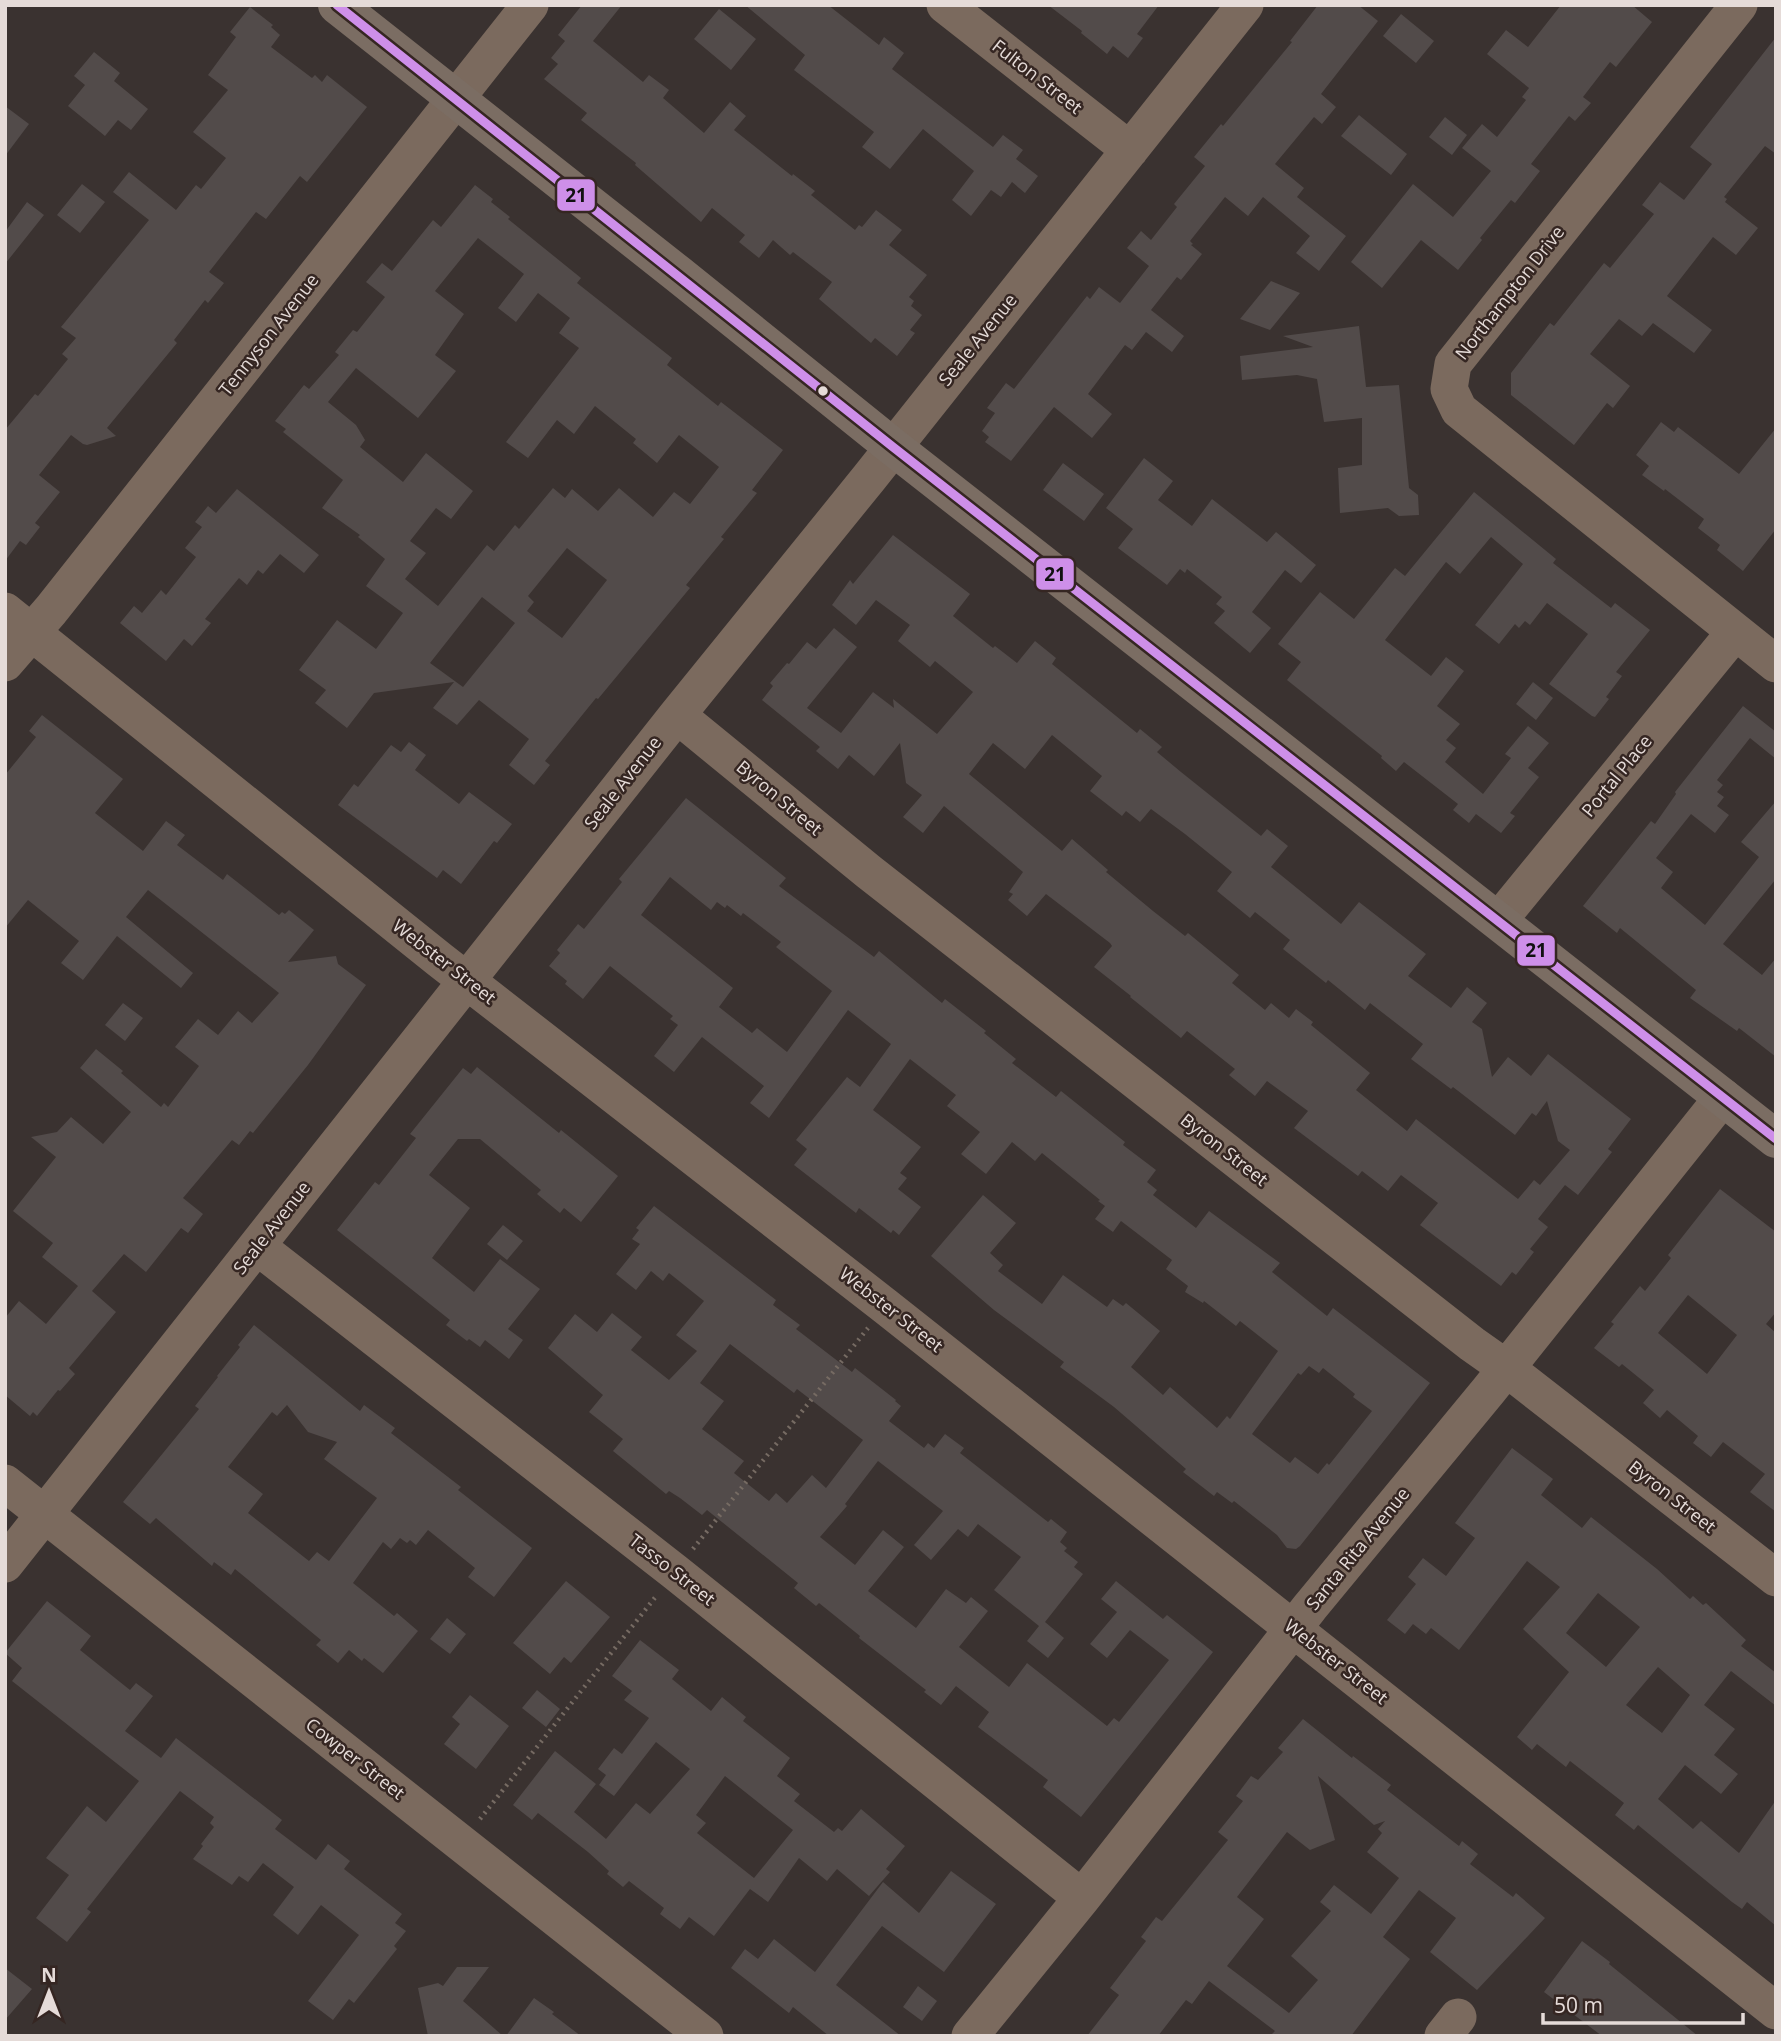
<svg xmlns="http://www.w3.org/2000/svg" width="1781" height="2041" viewBox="0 0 1781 2041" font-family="'Open Sans',sans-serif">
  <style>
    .building { fill: #524b4a; fill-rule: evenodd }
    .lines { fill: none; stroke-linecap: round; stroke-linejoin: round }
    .path { stroke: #766b63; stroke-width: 4.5; stroke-dasharray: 2 5; stroke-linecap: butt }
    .minor { stroke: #7b6a5e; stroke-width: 37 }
    .major { stroke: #7b6d63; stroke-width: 38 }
    .bus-1-casing { stroke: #352622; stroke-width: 14 }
    .bus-1 { stroke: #ce8fe9; stroke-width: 9 }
    .bus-dot { fill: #e5dbd8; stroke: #352622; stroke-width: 2.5 }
    .labels { text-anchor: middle; stroke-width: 5; stroke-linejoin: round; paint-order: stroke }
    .street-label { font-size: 18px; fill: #e5dbd8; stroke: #352622 }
    .line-badge { stroke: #352622; stroke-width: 2.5 }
    .pale-badge-label { font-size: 19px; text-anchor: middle; font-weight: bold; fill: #111 }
  </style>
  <rect width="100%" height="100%" fill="#3a3230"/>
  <path class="building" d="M582 5H622L593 41 643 82 649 75 669 90 663 98 704 133 730 102 746 116 734 130 792 176 793 174 815 191 811 195 855 230 859 225 862 227 876 210 902 230 889 245 927 275 909 297 914 301 911 306 922 315 910 330 915 333 897 356 875 338 871 343 819 299 832 282 793 252 790 255 773 240 759 258 739 242 745 235 712 208 701 222 635 165 636 163 581 120 587 113 544 79 558 64 551 58 565 41 558 35Z
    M745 5H828L879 45 884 37 904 53 892 69 993 147 1003 135 1023 150 1016 159 1038 176 1025 193 1012 182 1001 197 991 190 971 216 952 200 974 171 923 129 890 169 862 147 874 132 794 70 805 55Z
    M1048 5H1159L1137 34 1143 38 1128 58 1113 46 1107 54 1081 33 1082 31Z
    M1318 5H1358L1378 21 1321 94 1336 107 1322 124 1314 117 1275 164 1304 188 1297 197 1346 236 1319 271 1296 253 1310 236 1263 197 1248 216 1225 197 1190 241 1193 244 1191 245 1202 254 1181 280 1177 277 1151 310 1184 336 1172 352 1146 332 1132 350 1125 345 1088 394 1112 414 1092 438 1054 407 1011 461 985 442 989 437 982 431 995 413 987 408 1006 383 1014 389 1087 296 1090 299 1099 287 1120 303 1149 266 1127 248 1141 231 1151 240 1177 207 1174 204 1205 166 1194 157 1221 124 1223 126 1292 42 1290 41Z
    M1561 5H1632L1652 22 1616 67 1610 62 1583 97 1591 103 1575 121 1569 116 1531 164 1540 171 1515 203 1511 200 1480 238 1482 240 1458 270 1421 240 1382 288 1351 262 1413 184 1453 217 1491 171 1462 148 1482 124 1497 137 1526 100 1522 97 1529 88 1487 54 1506 30 1528 47Z
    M250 7 273 25 271 27 280 35 271 47 312 78 315 75 322 82 327 75 367 107 307 182 300 176 266 219 256 212 209 272 224 283 208 303 205 300 174 340 177 343 107 428 116 436 87 445 83 444 71 435 39 475 60 492 35 523 40 527 26 545 20 541 5 561V430L35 394 38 396 68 359 62 354 76 338 61 327 149 220 113 192 129 172 176 210 196 185 201 189 226 158 193 132 228 90 208 75 236 37 230 32Z
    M719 9 756 39 731 70 694 39Z
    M1401 14 1434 41 1416 63 1383 36Z
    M1776 37V154L1765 146 1724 197 1727 199 1725 202 1758 228 1736 255 1713 237 1667 296 1712 330 1694 353 1653 323 1642 336 1619 319 1590 354 1630 386 1613 408 1607 403 1574 445 1511 395V373L1550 323 1554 326 1604 263 1610 268 1654 214 1642 205 1660 182 1684 200 1712 164 1690 147Z
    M94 52 120 73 114 81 148 109 131 130 118 120 105 136 68 106 85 85 74 76Z
    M5 106 29 124 5 156Z
    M1359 115 1407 154 1391 175 1341 136Z
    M1445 117 1467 135 1452 155 1429 137Z
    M82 184 105 202 80 233 57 215Z
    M475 185 493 199 491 202 510 217 508 219 581 278 577 283 672 358 667 365 718 406 721 402 783 450 752 490 757 493 721 537 724 539 686 585 690 588 598 699 596 698 545 761 550 765 534 785 509 765 529 739 479 700 457 725 433 708 454 682 374 693 347 728 315 703 326 690 299 670 337 620 376 649 403 613 366 586 385 559 358 537 360 535 322 508 343 480 283 432 286 429 275 421 304 385 309 389 339 355 335 352 353 330 357 332 385 297 366 282 382 263 392 271 433 220 441 227ZM478 238 524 274 498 308 516 322 538 293 570 318 559 333 579 348 506 442 528 458 557 420 574 434 595 406 636 439 633 443 657 463 679 435 719 467 690 504 674 492 653 517 619 488 598 511 572 489 565 498 553 488 519 529 515 525 494 551 487 545 438 606 405 579 426 553 410 541 436 508 451 519 473 491 426 453 403 482 360 447 365 440 356 425 328 402 356 368 418 418 456 371 435 355 464 314 435 291ZM567 548 607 580 562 638 527 611 534 602 528 596ZM482 597 515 623 463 687 430 663Z
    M27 202 44 215 5 264V232Z
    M1271 281 1300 293 1270 330 1240 319Z
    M1359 326 1366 387 1399 385 1409 488 1418 495 1419 515 1399 516 1388 508 1340 513 1338 468 1362 465V418L1324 422 1317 379 1297 375 1242 380 1240 356 1313 347 1283 336Z
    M1661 422 1674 432 1678 427 1739 474 1776 428V529L1743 571 1717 550 1720 545 1698 528 1704 519 1665 489 1664 491 1642 475 1649 466 1636 455Z
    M1144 458 1173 481 1158 500 1192 526 1212 499 1267 542 1276 532 1316 565 1301 583 1285 570 1252 612 1271 628 1250 653 1214 623 1225 611 1216 604 1222 597 1187 569 1185 573 1180 569 1167 585 1118 548 1133 529 1106 508Z
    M1063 463 1104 494 1084 521 1043 490Z
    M237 489 319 555 304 573 280 554 263 574 258 570 247 585 239 578 205 619 211 623 192 646 184 639 166 661 120 623 134 606 142 613 161 590 166 595 196 557 185 548 202 527 195 522 208 506 216 513Z
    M1474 492 1556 559 1553 563 1611 608 1615 603 1650 630 1616 672 1622 676 1606 697 1609 699 1595 717 1592 716 1549 684 1588 634 1547 603 1530 625 1525 621 1519 628 1515 624 1499 644 1475 625 1523 564 1491 537 1460 574 1446 562 1385 640 1431 676 1446 657 1464 671 1437 706 1460 724 1446 740 1456 748 1445 762 1483 794 1511 758 1505 754 1528 726 1549 743 1528 768 1539 777 1510 813 1515 816 1501 833 1476 814 1469 823 1453 810 1458 804 1404 762 1396 771 1381 758 1382 756 1287 680 1301 662 1278 644 1320 592 1354 619 1395 568 1405 576Z
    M893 535 970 594 953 616 993 648 995 646 1017 663 1035 641 1056 658 1052 664 1137 733 1140 729 1162 747 1157 752 1181 772 1261 836 1267 829 1288 846 1271 867 1341 924 1359 902 1426 954 1408 976 1451 1008 1467 987 1487 1003 1472 1022 1482 1029 1492 1077 1508 1057 1531 1076 1548 1054 1631 1119 1608 1149 1612 1152 1578 1195 1565 1185 1538 1219 1548 1227 1530 1249 1534 1252 1516 1275 1512 1272 1501 1286 1420 1225 1438 1203 1401 1175 1388 1191 1362 1171 1358 1176 1294 1128 1308 1111 1267 1081 1255 1096 1229 1075 1235 1069 1187 1031 1181 1038 1130 997 1131 996 1094 967 1112 946 1110 943 1046 894 1027 916 1008 900 1013 894 1009 892 1023 872 944 806 923 833 903 817 922 795 906 783 900 743 874 776 849 755 838 769 816 751 820 747 762 700 773 686 770 683 787 663 789 664 807 642 816 649 834 628 857 647 807 708 841 733 873 692 894 708 893 699 937 734 973 692 935 661 930 667 898 641 910 625 876 600 856 625 832 605 850 580 853 584ZM1052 735 1102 776 1090 791 1122 816 1126 811 1140 822 1151 809 1185 834 1232 872 1217 891 1250 918 1255 912 1290 940 1283 949 1326 983 1328 980 1365 1010 1370 1003 1423 1044 1411 1059 1451 1089 1453 1087 1515 1135 1532 1113 1536 1116 1547 1101 1558 1141 1570 1150 1540 1185 1534 1180 1518 1199 1416 1119 1407 1131 1356 1090 1370 1073 1311 1025 1313 1022 1296 1009 1289 1018 1271 1003 1265 1010 1232 983 1239 975 1188 933 1185 936 1153 911 1106 872 1108 870 1072 839 1062 851 969 774 993 743 1025 769Z
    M1533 682 1553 698 1536 720 1516 704Z
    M1743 706 1776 732V759L1750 738 1717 780 1723 785 1717 792 1724 797 1717 806 1729 815 1715 833 1691 814 1656 858 1673 872 1661 888 1705 925 1759 857 1741 842 1776 801V879L1723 944 1762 975 1776 958V1057L1739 1028 1737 1031 1690 998 1696 990 1620 928 1617 933 1583 906 1651 821 1655 824 1676 794 1675 792Z
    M42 715 123 779 95 813 143 851 166 821 185 835 177 845 223 880 227 874 279 915 282 912 285 914 289 910 314 930 288 962 336 956 338 964 366 985 308 1065 253 1133 250 1131 239 1145 232 1140 183 1198 203 1214 188 1233 181 1228 146 1272 124 1254 92 1291 116 1312 69 1368 75 1374 60 1391 58 1390 37 1416 33 1412 30 1416 5 1395V1318L19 1301 46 1324 78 1286 42 1257 53 1243 13 1211 56 1157 31 1137 57 1132 71 1117 103 1144 131 1112 80 1068 96 1049 123 1071 121 1073 161 1107 164 1103 168 1107 199 1066 175 1047 198 1019 218 1035 238 1011 252 1023 279 993 148 890 126 917 193 973 181 988 117 936 83 980 61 963 79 941 28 900 5 928V775L36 737 29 731Z
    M409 742 426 755 415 770 459 804 469 792 512 824 497 843 494 841 461 884 443 870 437 878 338 805 354 784 358 787 391 745 401 752Z
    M686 798 786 878 779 886 874 957 879 951 942 1003 945 999 986 1031 984 1033 1016 1059 1012 1063 1056 1097 1061 1091 1125 1142 1123 1145 1156 1170 1147 1182 1157 1190 1153 1195 1196 1228 1209 1211 1280 1263 1272 1272 1327 1316 1333 1308 1430 1383 1300 1546 1296 1549 1287 1548 1277 1535 1234 1501 1232 1503 1217 1492 1214 1496 1183 1472 1186 1469 1114 1407 1060 1367 1064 1362 994 1310 931 1256 983 1195 1016 1223 990 1253 1003 1265 998 1271 1042 1304 1063 1275 1107 1307 1113 1299 1123 1306 1126 1303 1160 1331 1131 1367 1163 1395 1170 1387 1217 1428 1227 1416 1230 1419 1278 1351 1240 1321 1236 1326 1204 1301 1203 1303 1185 1292 1188 1286 1166 1269 1172 1260 1121 1221 1113 1232 1095 1219 1105 1206 1098 1201 1100 1200 1042 1153 1035 1161 1012 1142 986 1174 961 1154 980 1132 947 1106 956 1095 910 1059 873 1110 921 1147 900 1173 907 1178 898 1189 921 1207 899 1235 893 1230 891 1233 859 1208 856 1213 794 1165 807 1149 796 1140 847 1077 860 1087 891 1044 848 1010 769 1118 750 1103 764 1086 702 1037 674 1072 654 1056 678 1025 670 1019 673 1016 610 966 583 999 565 984 567 981 549 966 560 953 557 950 578 924 584 929 622 882 619 879ZM670 877 711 910 717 902 725 908 727 905 741 916 743 913 781 942 776 947 832 991 787 1052 757 1028 752 1033 719 1007 733 988 641 915ZM1309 1366 1319 1373 1323 1368 1355 1394 1353 1397 1372 1411 1329 1465 1327 1463 1318 1474 1295 1457 1290 1463 1252 1434 1298 1373 1301 1375Z
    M123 1003 143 1018 125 1041 105 1025Z
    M477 1067 559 1133 561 1130 618 1176 581 1222 564 1208 560 1213 537 1194 541 1190 480 1139H458L429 1175 470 1208 432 1258 474 1292 500 1259 540 1289 508 1329 523 1340 509 1359 485 1340 480 1347 469 1339 467 1341 446 1325 450 1320 337 1230 375 1182 379 1185 416 1138 410 1134 463 1068 471 1074Z
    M1720 1189 1776 1232V1312L1766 1324 1776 1333V1512L1750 1492 1765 1474 1723 1442 1711 1457 1693 1443 1698 1436 1667 1410 1660 1418 1643 1403 1654 1390 1622 1364 1619 1367 1594 1348 1614 1324 1611 1322 1640 1286 1645 1291 1671 1258 1668 1255ZM1688 1295 1737 1335 1707 1374 1658 1333Z
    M654 1206 776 1300 773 1305 800 1325 796 1329 852 1372 855 1368 896 1400 895 1401 901 1406 889 1421 924 1448 928 1443 934 1448 945 1434 964 1448 960 1453 1048 1522 1051 1519 1067 1532 1060 1542 1067 1548 1064 1551 1078 1562 1074 1567 1083 1574 1045 1622 1064 1638 1048 1658 1027 1641 1039 1626 994 1590 1021 1557 978 1524 968 1537 958 1529 931 1560 914 1545 943 1511 878 1461 845 1504 847 1506 820 1537 855 1565 883 1530 904 1547 868 1591 916 1628 946 1589 966 1603 971 1597 988 1611 959 1647 1009 1687 1027 1663 1107 1726 1114 1718 1119 1722 1169 1660 1130 1630 1107 1658 1090 1644 1117 1612 1101 1599 1116 1581 1163 1619 1167 1615 1213 1652 1081 1817 1043 1787 1048 1780 978 1727 989 1712 956 1686 941 1705 924 1692 926 1690 859 1638 860 1636 819 1603 816 1606 794 1588 798 1583 707 1510 702 1515 680 1498 669 1491 666 1494 613 1451 623 1439 589 1412 603 1395 548 1348 575 1314 597 1332 612 1313 642 1337 631 1350 669 1380 697 1351 676 1335 704 1301 669 1273 663 1281 651 1271 636 1290 616 1274 640 1244 632 1239 639 1230 636 1228ZM730 1344 794 1393 797 1389 863 1440 826 1488 812 1475 787 1503 776 1493 769 1501 734 1473 744 1461 702 1429 724 1401 700 1383Z
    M503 1225 523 1241 507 1260 487 1244Z
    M254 1325 360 1411 364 1405 395 1428 391 1433 461 1487 458 1490 532 1548 494 1597 468 1577 475 1568 428 1530 416 1545 410 1540 407 1543 400 1538 391 1549 383 1542 353 1583 394 1616 397 1613 418 1631 383 1673 364 1658 362 1661 349 1650 338 1663 316 1645 321 1640 235 1569 231 1575 214 1562 212 1566 156 1518 150 1524 123 1502 199 1409 195 1406 218 1377 217 1376 240 1347 238 1345ZM287 1405 308 1432 337 1442 324 1459 377 1498 329 1561 317 1552 309 1561 248 1513 263 1494 228 1467 272 1412 277 1416Z
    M1512 1448 1553 1479 1541 1495 1582 1528 1591 1517 1657 1569 1690 1599 1693 1596 1703 1605 1706 1603 1746 1640 1741 1646 1776 1673V1706L1731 1671 1704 1705 1735 1729 1714 1755 1738 1774 1721 1794 1685 1765 1658 1799 1693 1829 1701 1821 1739 1853 1776 1800V1926L1747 1902 1742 1909 1732 1902 1638 1825 1634 1830 1615 1815 1624 1803 1570 1761 1566 1767 1537 1744 1532 1750 1517 1737 1569 1672 1523 1629 1560 1587 1527 1561 1459 1650 1431 1628 1426 1634 1413 1624 1405 1634 1387 1620 1416 1584 1408 1577 1423 1558 1446 1576 1475 1538 1455 1523ZM1598 1593 1640 1627 1606 1667 1566 1633ZM1658 1667 1690 1695 1662 1733 1626 1705Z
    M566 1581 610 1617 571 1663 564 1657 550 1674 513 1643Z
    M47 1601 91 1636 80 1650 130 1690 136 1683 153 1696 125 1731 161 1758 176 1738 282 1820 275 1829 316 1860 328 1844 350 1861 344 1869 402 1914 395 1923 406 1931 394 1946 397 1949 354 2003 349 1999 333 2020 308 2001 359 1935 321 1905 298 1935 273 1915 294 1887 263 1863 248 1882 239 1876 232 1885 193 1859 203 1846 201 1844 214 1827 210 1823 214 1817 180 1791 87 1909 91 1912 67 1942 36 1918 69 1875 46 1858 87 1806 106 1822 139 1781 12 1681 22 1668 5 1653Z
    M447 1618 466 1634 450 1654 430 1639Z
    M640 1640 679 1670 672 1679 711 1711 722 1697 746 1717 743 1721 790 1758 777 1776 800 1794 794 1801 834 1832 838 1828 842 1831 861 1809 905 1846 886 1869 890 1872 869 1896 837 1869 827 1881 799 1858 768 1902 750 1889 714 1936 689 1917 680 1929 660 1914 664 1908 629 1881 623 1887 607 1874 609 1871 588 1852 538 1813 532 1820 513 1805 555 1751 596 1784 574 1812 606 1839 636 1803 650 1814 690 1769 656 1742 614 1796 599 1785 606 1775 598 1769 614 1748 622 1754 649 1718 624 1700 632 1691 612 1676ZM725 1776 793 1830 754 1878 697 1833 706 1823 696 1815Z
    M537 1690 560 1709 546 1727 522 1708Z
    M470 1695 509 1726 476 1769 444 1744 460 1724 452 1717Z
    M1303 1719 1352 1758 1353 1756 1391 1785 1387 1790 1459 1846 1462 1841 1478 1854 1470 1864 1513 1897 1516 1893 1545 1918 1477 1990 1430 1952 1456 1918 1419 1890 1383 1937 1410 1959 1351 2036H1270L1275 2031 1209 1981 1192 2004 1186 2000 1158 2036H1087L1119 1995 1110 1988 1146 1941 1141 1937 1156 1917 1162 1921 1228 1840 1218 1832 1243 1801 1236 1796 1251 1776 1258 1780 1283 1752 1278 1748ZM1318 1776 1374 1825 1385 1821 1378 1829 1382 1833 1367 1852 1399 1878 1371 1914 1334 1885 1320 1902 1331 1911 1291 1956 1318 1980 1289 2013 1227 1966 1264 1919 1237 1897 1287 1832 1310 1850 1335 1840Z
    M951 1871 996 1904 944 1972 882 1926 836 1985 901 2036H829L793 2007 789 2013 731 1968 745 1949 758 1959 774 1939 815 1972 883 1882 919 1913Z
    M1582 1941 1610 1962 1609 1964 1698 2036H1602L1544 1992Z
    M457 1967H489L463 2001 503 2036H428L418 1988 438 1983 443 1986Z
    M5 1968 32 1989 5 2020Z
    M918 1986 937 2001 922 2021 903 2007Z
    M534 1998 554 2012 552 2014 581 2036H506Z"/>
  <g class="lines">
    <path class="path" d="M693 1549 868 1328
      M480 1819 657 1595"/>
    <path class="minor" d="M945 5 1130 150
      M1739 5 1453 364 1449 389 1459 410 1776 664
      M5 611 440 960 885 1306 1776 2011
      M5 663 51 610 530 5
      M677 715 869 872 1472 1344 1506 1368 1776 1578
      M1499 920 1735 632
      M258 1247 675 1572 1082 1898
      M5 1483 705 2036
      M5 1564 677 715 869 478 1245 5
      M970 2036 1082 1898 1310 1607 1489 1390 1723 1097
      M1443 2036 1458 2017"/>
    <path class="major" d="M337 5 678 274 893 447 1776 1139"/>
    <defs>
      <path id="bus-1" d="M337 5 893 447 1776 1139"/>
    </defs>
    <use href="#bus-1" class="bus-1-casing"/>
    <use href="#bus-1" class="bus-1"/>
  </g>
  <circle class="bus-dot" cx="823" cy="391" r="6"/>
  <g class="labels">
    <g class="street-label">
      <text transform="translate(1037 77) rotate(38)" y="6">Fulton Street</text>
      <text transform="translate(1510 293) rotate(-52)" y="6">Northampton Drive</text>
      <text transform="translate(269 335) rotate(-52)" y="6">Tennyson Avenue</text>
      <text transform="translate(978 340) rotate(-51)" y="6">Seale Avenue</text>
      <text transform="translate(1617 776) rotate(-51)" y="6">Portal Place</text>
      <text transform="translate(623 783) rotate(-52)" y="6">Seale Avenue</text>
      <text transform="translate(779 798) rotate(40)" y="6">Byron Street</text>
      <text transform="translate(444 962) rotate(38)" y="6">Webster Street</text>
      <text transform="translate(1224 1150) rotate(38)" y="6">Byron Street</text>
      <text transform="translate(272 1228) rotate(-52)" y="6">Seale Avenue</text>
      <text transform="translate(891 1310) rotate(38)" y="6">Webster Street</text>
      <text transform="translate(1672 1497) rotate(38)" y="6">Byron Street</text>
      <text transform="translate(1358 1549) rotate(-51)" y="6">Santa Rita Avenue</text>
      <text transform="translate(672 1570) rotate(38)" y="6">Tasso Street</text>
      <text transform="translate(1336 1662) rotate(38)" y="6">Webster Street</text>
      <text transform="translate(355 1759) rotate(38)" y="6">Cowper Street</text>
    </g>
  </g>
  <g class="line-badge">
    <rect x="556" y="178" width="40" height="34" rx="7" fill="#ce8fe9"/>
    <rect x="1035" y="557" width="40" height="34" rx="7" fill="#ce8fe9"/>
    <rect x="1516" y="934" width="40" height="33" rx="7" fill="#ce8fe9"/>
  </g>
  <g class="pale-badge-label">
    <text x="576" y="202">21</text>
    <text x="1055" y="581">21</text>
    <text x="1536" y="957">21</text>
  </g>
  <rect width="1781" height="2041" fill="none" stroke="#e5dbd8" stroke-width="14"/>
  <g transform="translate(49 1992)" stroke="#352622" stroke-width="5" paint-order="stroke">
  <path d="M0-5L12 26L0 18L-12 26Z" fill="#e5dbd8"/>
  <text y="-10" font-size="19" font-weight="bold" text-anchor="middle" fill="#e5dbd8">N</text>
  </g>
  <path d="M1543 2013v10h200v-10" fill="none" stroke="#e5dbd8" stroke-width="3.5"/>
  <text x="1554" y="2013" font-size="21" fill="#e5dbd8" stroke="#352622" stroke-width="5" paint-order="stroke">50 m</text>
</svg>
